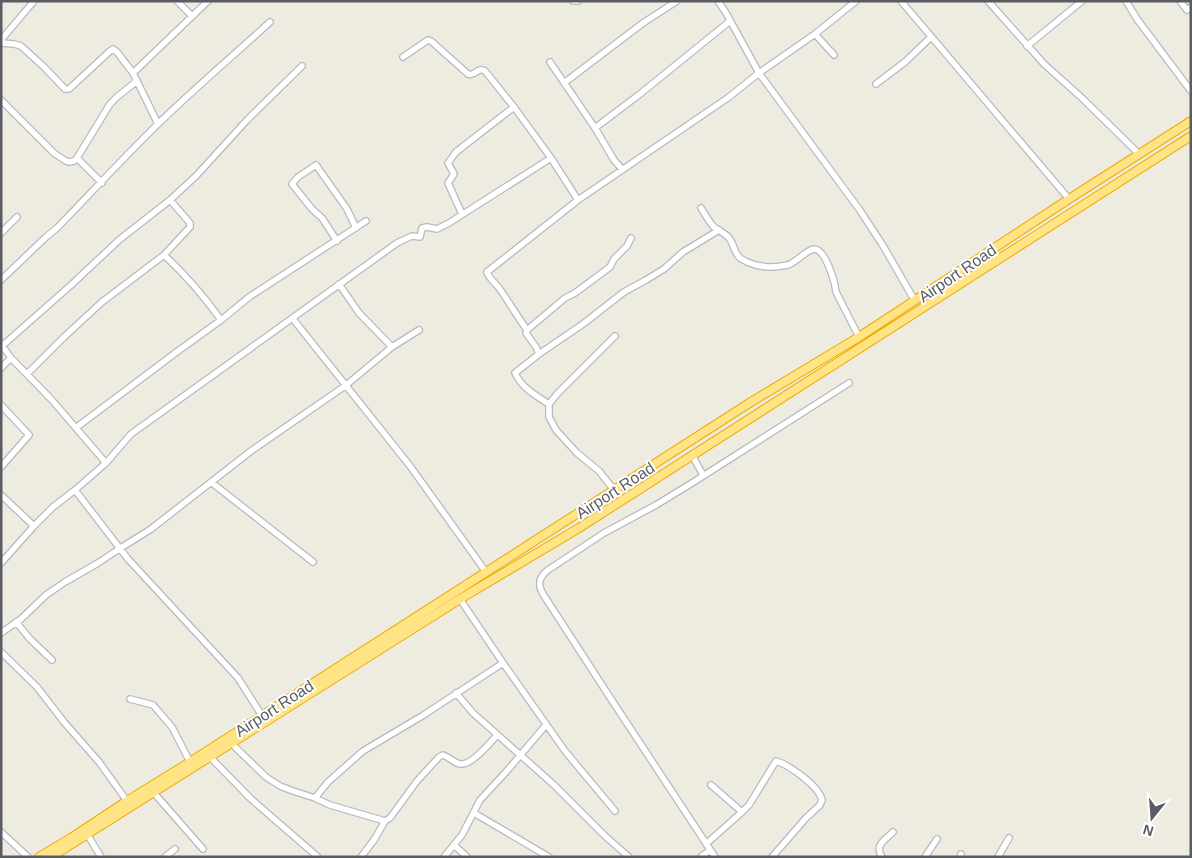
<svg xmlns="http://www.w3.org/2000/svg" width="1192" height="858" viewBox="0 0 1192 858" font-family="Helvetica,sans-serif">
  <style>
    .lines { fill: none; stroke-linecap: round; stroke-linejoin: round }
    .minor-casing { stroke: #b6b9bf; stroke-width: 8 }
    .highway-casing { stroke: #eeab00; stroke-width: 10 }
    .minor { stroke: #fff; stroke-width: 5.5 }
    .highway { stroke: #ffe486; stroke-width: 8 }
    .labels { text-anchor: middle; stroke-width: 4; stroke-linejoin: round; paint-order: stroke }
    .street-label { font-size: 16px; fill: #595d63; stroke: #fff }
  </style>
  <rect width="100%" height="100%" fill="#eeebe1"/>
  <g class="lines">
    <defs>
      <path id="minor" d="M177 1 192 16
        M573 1H578
        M718 1 726 13 759 73 859 209 882 244 915 301
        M901 1 1069 199
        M988 1 1044 64 1082 98 1139 154
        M1126 1 1137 19 1191 91
        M1180 1 1187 10 1191 7
        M815 34 834 55
        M1 40 34 1
        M1 43 14 44 21 46 44 67 65 89H69L110 51 113 49 117 52 133 73
        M1027 46 1082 1
        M403 57 428 40 431 41 468 74C475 77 478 66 485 71L514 107 551 158 578 200
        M550 62 595 128 614 160 622 169
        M564 83 643 23 677 1
        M876 84 905 62 931 37
        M1 100 55 154 66 161 69 162 74 161 77 158
        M158 124 133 73 208 1
        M595 128 640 94 730 21
        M102 183 77 158 110 104 117 97 137 81
        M701 208C705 214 709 222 714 227 719 231 725 233 729 238 734 244 734 253 740 258 741 259 746 261 747 262 761 268 773 268 788 265 797 262 806 250 814 249 826 249 835 283 836 292L859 337
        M462 214 448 183 454 174 448 163 456 152 514 107
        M1 233 17 217
        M337 241 322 218 312 209 292 184 298 177 316 165 347 209 356 228
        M164 255C187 276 203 295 221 320
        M1 280 46 237 57 228C91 193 124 157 159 123 195 88 233 56 270 22
        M339 284 359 313 392 347
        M293 319 410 466 486 572
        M527 330 565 298 575 293 610 267 614 259 627 246 631 238
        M1 344 11 358 51 399 106 463
        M2 346 70 286 119 240 170 200 196 176 248 119 302 66
        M539 354 583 324 624 292 646 280 664 269 683 252 719 230
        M1 368 11 358
        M27 374 64 337 102 302 164 255 190 227V223L170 200
        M549 404 558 393 615 336
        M1 405 29 435 1 467
        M77 427 178 351 221 320 249 297 366 221
        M692 455 703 475
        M211 482 313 562
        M614 490 599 471 577 453 556 430 549 417V404C536 396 521 387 515 373L539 354 536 347 526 333 527 330C517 316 509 302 499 288 495 282 489 279 487 272L578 200 729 97 759 73 815 34 856 1
        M1 495 34 526
        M1 563 34 526 53 507 75 490
        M460 599 503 663 565 751 615 811
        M16 622 30 639 52 660
        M1 633 21 619 46 595 65 582 98 563 119 549 151 529 251 451 345 386 392 347 419 330
        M1 652 37 687 64 722 99 762 127 801
        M456 693 473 713 553 784 605 836 629 857
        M130 699 153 705 172 727 190 762
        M264 719 238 678 128 559 75 490 106 463 131 434 397 243 412 236 420 237 422 228 427 227 437 229 449 223 551 158
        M232 744 266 777 280 786 293 791 315 798 330 805 385 821
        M210 757 251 799 318 857
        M711 785 742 812
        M154 793 203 849
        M315 798 328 782 363 751 422 716 503 663
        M474 813 549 857
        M1 832 28 857
        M87 834 101 857
        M706 844 742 812 749 805 776 761C789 765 819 786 822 800L820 805 806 818 772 857
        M454 845 467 857
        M165 857 175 849
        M361 857 374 840 385 821 390 818 417 781 439 757 443 755C449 757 454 763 460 764 471 766 490 743 497 735
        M444 857 462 835 480 800 506 772 546 725
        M701 857 710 850
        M715 857 611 699 543 594C537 584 539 577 548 570L604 533 656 505 692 483 849 383
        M882 857C874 845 885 840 893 832
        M925 857 937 839
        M960 857 961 854
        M998 857 1009 838"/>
      <path id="highway" d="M39 857 71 838 127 801 190 762 751 402 859 337 1069 199 1191 121
        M51 857 460 599 579 528 1191 136"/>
    </defs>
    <use href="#minor" class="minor-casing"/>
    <use href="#highway" class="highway-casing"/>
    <use href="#minor" class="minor"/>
    <use href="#highway" class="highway"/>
  </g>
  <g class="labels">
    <g class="street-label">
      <text transform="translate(957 273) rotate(-34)" y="6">Airport Road</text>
      <text transform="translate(615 490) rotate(-33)" y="6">Airport Road</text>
      <text transform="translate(274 708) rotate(-33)" y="6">Airport Road</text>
    </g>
  </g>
  <rect width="1192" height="858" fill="none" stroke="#595d63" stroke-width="5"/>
  <g transform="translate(1152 818) rotate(197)" stroke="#ffffff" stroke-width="4" paint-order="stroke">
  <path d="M0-4L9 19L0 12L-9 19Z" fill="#595d63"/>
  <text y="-8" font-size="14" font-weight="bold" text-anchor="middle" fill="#595d63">N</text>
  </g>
</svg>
